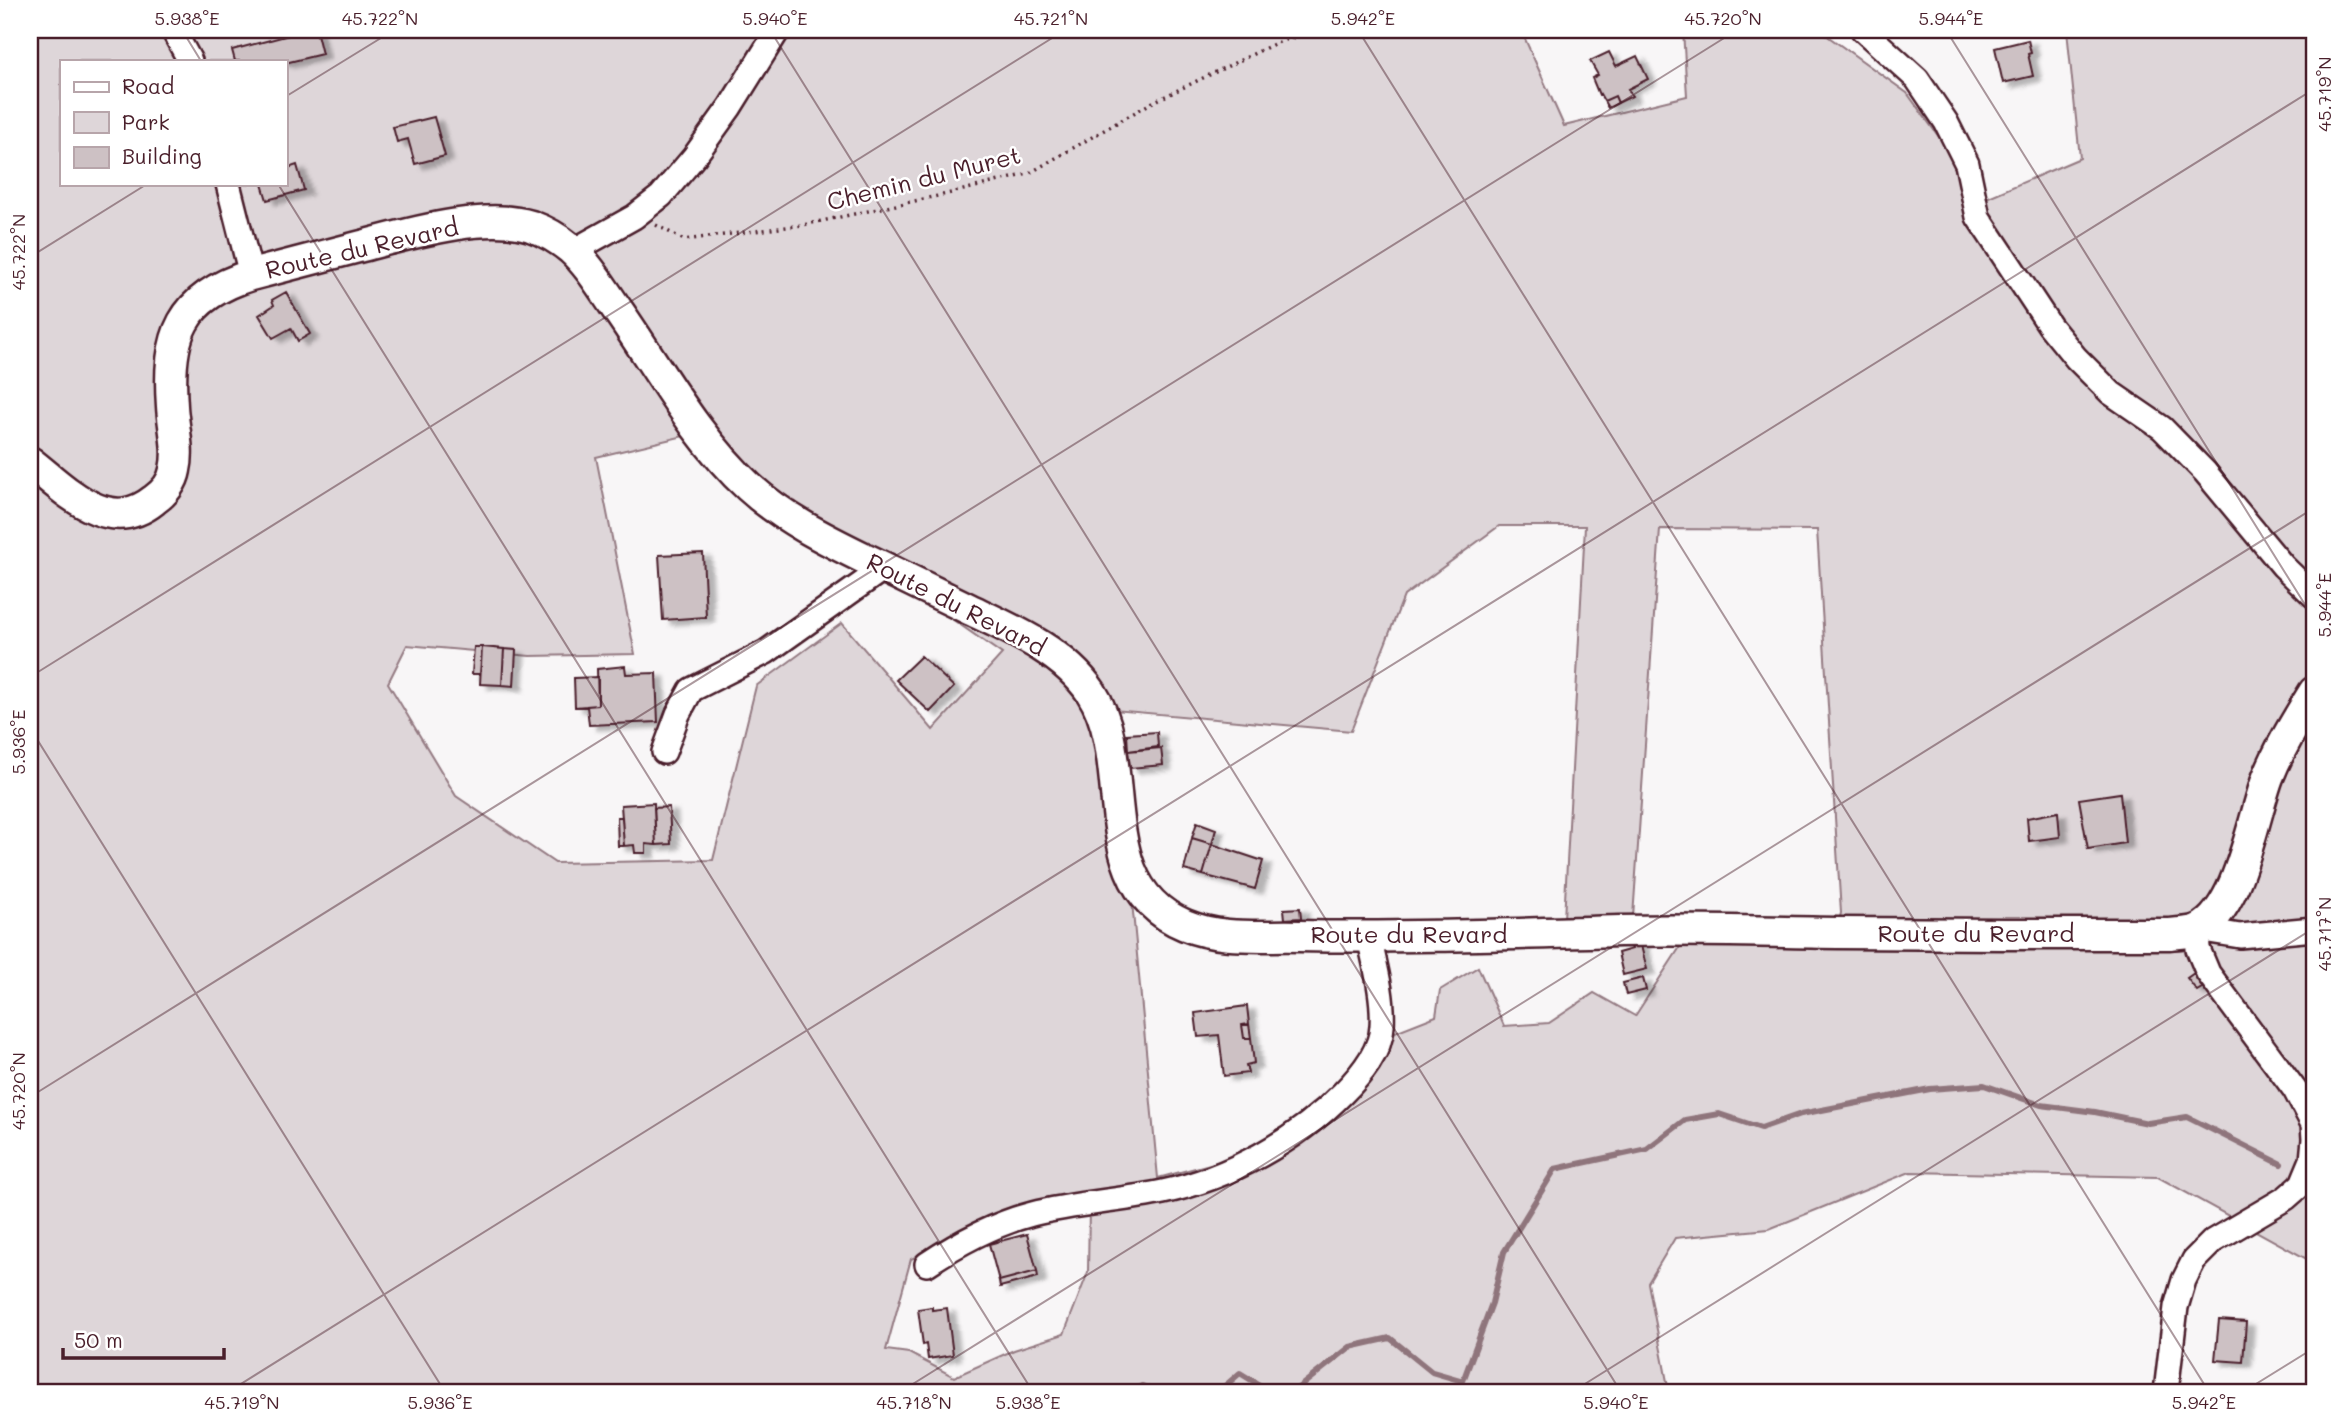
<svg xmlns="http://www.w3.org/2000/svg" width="2344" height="1422" viewBox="0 0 2344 1422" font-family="Mali,sans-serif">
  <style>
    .green { fill: #ded6d9; stroke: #947a82; stroke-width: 2; fill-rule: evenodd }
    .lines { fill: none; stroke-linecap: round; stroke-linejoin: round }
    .stream { stroke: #8f747b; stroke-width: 6 }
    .building { fill: #cdc1c4; stroke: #4a1f2b; stroke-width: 2; filter: url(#shadow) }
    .minor-casing { stroke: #4a1f2b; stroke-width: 28 }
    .major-casing { stroke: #4a1f2b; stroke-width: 35 }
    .path { stroke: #4a1f2b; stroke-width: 3.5; stroke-dasharray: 2 5; stroke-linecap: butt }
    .minor { stroke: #fff; stroke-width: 23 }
    .major { stroke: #fff; stroke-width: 30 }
    .ticks { fill: none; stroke: #4a1f2b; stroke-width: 2; stroke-opacity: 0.45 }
    .labels { text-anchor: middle; stroke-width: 5; stroke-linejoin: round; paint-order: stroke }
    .street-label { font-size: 24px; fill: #4a1f2b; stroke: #fff }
    .neatline { fill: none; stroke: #4a1f2b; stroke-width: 2.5 }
    .ticks-label { font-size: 18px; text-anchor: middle; fill: #4a1f2b }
  </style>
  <defs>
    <filter id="shadow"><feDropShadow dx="8" dy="4.5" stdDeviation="2" flood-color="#0004"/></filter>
  </defs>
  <rect width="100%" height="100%" fill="#f8f6f7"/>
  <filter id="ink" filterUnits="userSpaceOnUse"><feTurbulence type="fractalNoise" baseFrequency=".0143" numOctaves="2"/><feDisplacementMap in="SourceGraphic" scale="14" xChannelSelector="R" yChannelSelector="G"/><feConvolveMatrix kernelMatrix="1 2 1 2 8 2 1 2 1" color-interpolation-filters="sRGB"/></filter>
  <g filter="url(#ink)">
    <path class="green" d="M30 30H1521L1564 126 1687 96 1683 30H1819L1907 93 1984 199 2080 158 2067 30H2314V1263L2158 1177 1910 1172 1769 1229 1675 1238 1648 1283 1669 1392H30ZM61 61H285V184H61ZM688 435 1002 654 933 730 842 623 756 686 713 860 555 863 456 796 388 683 407 645 530 656 635 654 596 457ZM1499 526H1585L1564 919 1633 917 1660 529 1817 530 1841 913 1835 938H1686L1635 1016 1594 993 1549 1023 1504 1026 1478 967 1440 990 1436 1016 1395 1032 1356 1094 1251 1153 1158 1178 1114 710 1351 731 1404 596ZM1089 1208 1088 1272 1064 1334 1014 1350 954 1377 909 1353 886 1350 911 1259 1015 1211Z"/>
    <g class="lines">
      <path class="stream" d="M1130 1392 1142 1386 1157 1392
        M1218 1392 1240 1373 1261 1386 1280 1392
        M1293 1392 1350 1347 1390 1338 1432 1372 1463 1381 1492 1303 1504 1252 1555 1169 1647 1149 1685 1120 1719 1114 1761 1128 1801 1114 1930 1089 1984 1085 2041 1105 2095 1112 2148 1123 2187 1117 2281 1164"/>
    </g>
    <path class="building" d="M308 30H316L322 54 285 63V61H235L232 50Z
      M2028 40 2031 53 2028 54 2033 76 2003 83 1995 48Z
      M1609 52 1616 66 1637 56 1648 79 1628 89 1632 96 1618 103 1615 96 1604 101 1600 94 1599 95 1592 78 1598 75 1590 61Z
      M1615 96 1618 103 1608 108 1604 101Z
      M434 117 445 156 415 164 408 139 397 142 393 127Z
      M297 165 304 190 267 200 262 184H285V169Z
      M286 292 310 334 298 341 291 328 273 338 259 315 274 305 272 300Z
      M703 553 706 617 663 620 659 555Z
      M474 647H482L480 674H472Z
      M482 647 504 649 502 685 480 684Z
      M504 649 516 650 514 686 502 685Z
      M921 656 954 687 930 712 896 680Z
      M625 666 626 674 656 673 658 722 589 725 587 706 598 705 597 669Z
      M598 677V705L575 707 574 678Z
      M1157 732 1158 747 1128 751 1127 734Z
      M1161 748 1163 765 1130 768 1128 751Z
      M2120 793 2125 843 2088 849 2079 799Z
      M654 803 656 845 646 844V853H635L634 845 624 846 621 805Z
      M669 807 671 844 656 845 654 808Z
      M2058 812 2060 837 2029 841 2027 818Z
      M617 817H622L624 846H618Z
      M1197 822 1216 829 1212 844 1192 838Z
      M1192 838 1212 844 1203 875 1184 870Z
      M1212 844 1263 861 1255 889 1203 875Z
      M1300 908 1301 918 1285 919 1284 909Z
      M1640 942 1647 969 1623 975 1618 953 1632 949 1631 944Z
      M2194 973 2205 986 2197 991 2187 978Z
      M1643 978 1646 990 1626 995 1623 983Z
      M1247 1006 1249 1024 1242 1025 1244 1038H1251L1254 1063 1246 1065 1248 1073 1224 1076 1219 1035 1198 1037 1195 1013Z
      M1249 1024 1251 1038H1244L1242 1025Z
      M1027 1234 1037 1271 999 1281 989 1244Z
      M1037 1271 1038 1277 1000 1287 999 1281Z
      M932 1307V1310L947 1308 953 1355 928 1359 926 1344 923 1345 918 1309Z
      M2219 1320 2246 1322 2243 1362 2215 1360Z"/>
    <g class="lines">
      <defs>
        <path id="minor" d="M173 30 190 61
          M1863 30 1917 79 1946 122 1967 164 1978 217 2050 326 2076 358 2111 393 2162 428 2205 472 2283 566 2314 596
          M228 184 251 275
          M573 251 634 217 661 196 694 157 730 107 778 30
          M664 752 678 714 691 690 766 652 884 568
          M927 1264C960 1242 994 1224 1032 1214 1075 1203 1120 1201 1163 1192 1229 1178 1296 1141 1343 1093 1360 1076 1381 1052 1382 1026 1384 997 1375 965 1369 937
          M2166 1392 2176 1307 2184 1280 2194 1260 2213 1241 2286 1198 2302 1184 2312 1160 2314 1139 2313 1124 2295 1090 2208 973 2198 949 2197 929 2240 936 2314 929"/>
        <path id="major" d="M30 462C66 490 108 537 154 500 164 493 173 482 175 470 180 449 173 427 172 406 167 336 180 297 251 275 288 265 325 256 362 246 408 234 485 211 531 226 545 231 559 239 571 249 590 266 604 291 619 312 660 371 696 438 749 487 783 518 825 539 866 559 900 575 934 592 969 609 1011 629 1063 651 1091 692 1137 762 1088 885 1185 925 1221 940 1261 935 1299 936 1406 938 1513 934 1620 931 1692 929 1765 932 1838 933 1949 934 2059 934 2170 934 2178 933 2189 933 2197 930 2239 912 2253 817 2268 777 2280 747 2297 720 2314 692"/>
      </defs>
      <use href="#minor" class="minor-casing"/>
      <use href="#major" class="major-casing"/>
      <path class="path" d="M656 225 684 240 803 225 947 194 1028 174 1151 103 1276 43 1321 30"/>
      <use href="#minor" class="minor"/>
      <use href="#major" class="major"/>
    </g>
  </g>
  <path class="ticks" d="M182 30 201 61M770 30 1621 1392M1358 30 2209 1392M1946 30 2314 619M285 97 394 30M278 184 1033 1392M30 257 147 184M30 677 1065 30M30 728 445 1392M30 1097 1737 30M228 1392 2314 89M900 1392 2314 508M1572 1392 2314 928M2243 1392 2314 1348"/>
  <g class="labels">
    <g class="street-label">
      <text transform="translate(924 179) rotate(-14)" y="8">Chemin du Muret</text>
      <text transform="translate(362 249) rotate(-13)" y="8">Route du Revard</text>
      <text transform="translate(956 605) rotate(27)" y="8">Route du Revard</text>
      <text x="1976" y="942">Route du Revard</text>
      <text x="1409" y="943">Route du Revard</text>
    </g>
  </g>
  <rect width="2344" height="1422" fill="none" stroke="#fff" stroke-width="77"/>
  <rect x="60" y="60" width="228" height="126" fill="#ffffff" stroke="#b7a5aa" stroke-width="2"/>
  <rect x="74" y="82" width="35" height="10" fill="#ffffff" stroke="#b7a5aa" stroke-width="2"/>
  <text x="122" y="94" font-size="21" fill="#4a1f2b">Road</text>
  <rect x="74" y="112" width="35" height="21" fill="#ded6d9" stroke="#b7a5aa" stroke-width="2"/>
  <text x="122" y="130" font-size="21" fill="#4a1f2b">Park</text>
  <rect x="74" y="147" width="35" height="21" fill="#cdc1c4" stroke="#b7a5aa" stroke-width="2"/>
  <text x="122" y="164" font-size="21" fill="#4a1f2b">Building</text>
  <path d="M63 1348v10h161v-10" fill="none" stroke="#4a1f2b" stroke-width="3.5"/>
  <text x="74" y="1348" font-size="21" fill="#4a1f2b" stroke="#ffffff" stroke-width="5" paint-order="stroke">50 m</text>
  <rect x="38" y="38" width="2268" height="1346" class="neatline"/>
  <g class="ticks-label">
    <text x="187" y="25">5.938°E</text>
    <text x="380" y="25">45.722°N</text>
    <text x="775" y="25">5.940°E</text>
    <text x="1051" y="25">45.721°N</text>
    <text x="1363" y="25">5.942°E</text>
    <text x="1723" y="25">45.720°N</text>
    <text x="1951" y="25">5.944°E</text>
    <text transform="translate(2325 94) rotate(-90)" y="6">45.719°N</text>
    <text transform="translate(19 252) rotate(-90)" y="6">45.722°N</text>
    <text transform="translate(2325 605) rotate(-90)" y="6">5.944°E</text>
    <text transform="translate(19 742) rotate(-90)" y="6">5.936°E</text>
    <text transform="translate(2325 934) rotate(-90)" y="6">45.717°N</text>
    <text transform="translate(19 1091) rotate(-90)" y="6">45.720°N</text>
    <text x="242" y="1409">45.719°N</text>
    <text x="440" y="1409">5.936°E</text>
    <text x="914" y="1409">45.718°N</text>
    <text x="1028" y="1409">5.938°E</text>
    <text x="1616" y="1409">5.940°E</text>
    <text x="2204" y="1409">5.942°E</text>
  </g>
</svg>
